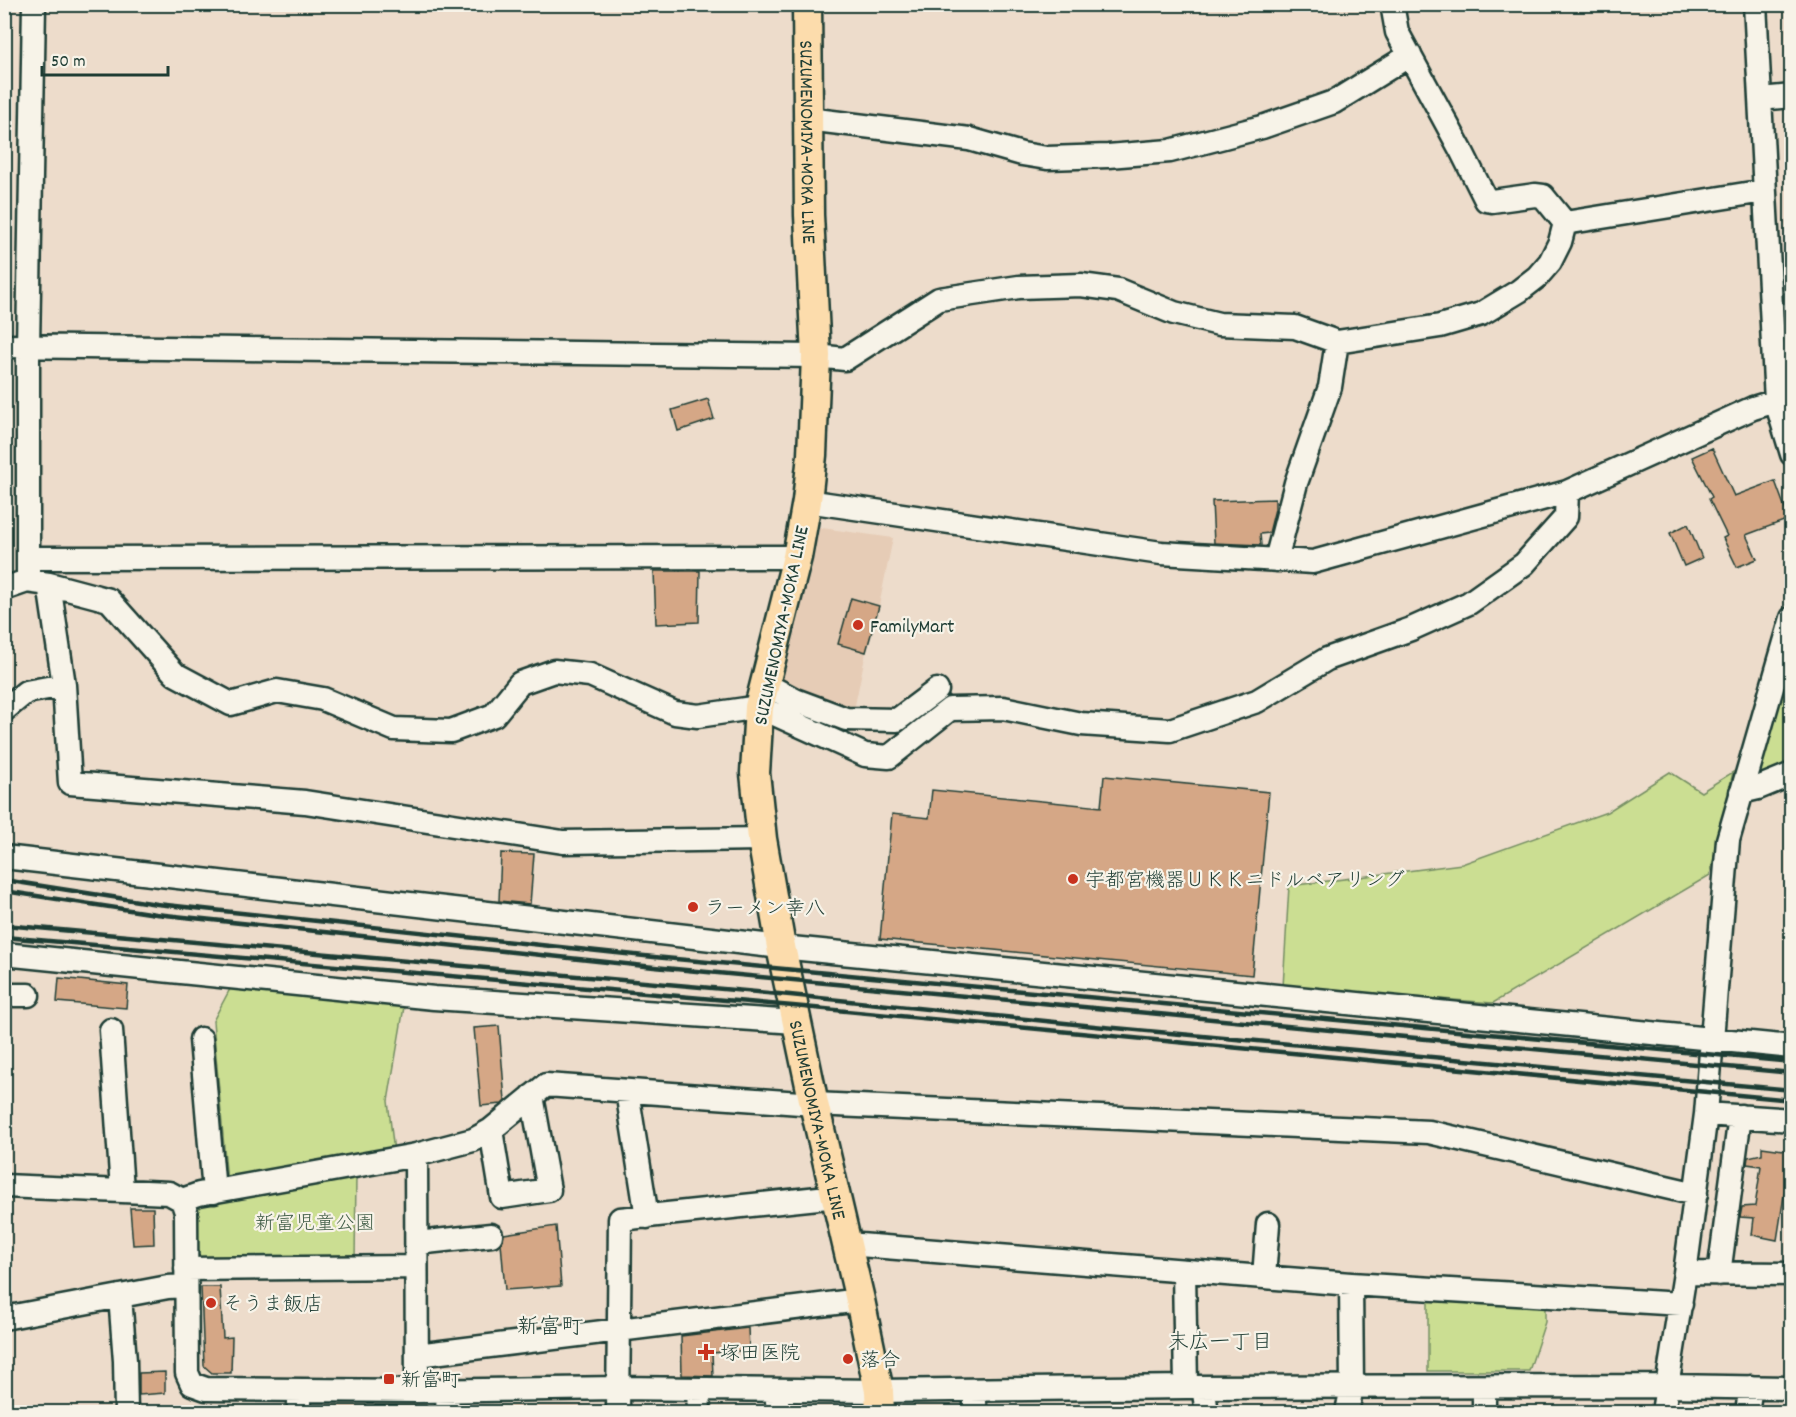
<svg xmlns="http://www.w3.org/2000/svg" width="1796" height="1417" viewBox="0 0 1796 1417" font-family="Dekko,'Klee One',sans-serif">
  <style>
    .built { fill: #e6ccb6 }
    .green { fill: #cbde92; stroke: #758e63; stroke-width: 1.5 }
    .building { fill: #d5a786; stroke: #1f3d34; stroke-width: 1.5 }
    .lines { fill: none; stroke-linecap: round; stroke-linejoin: round }
    .minor-casing { stroke: #1f3d34; stroke-width: 27 }
    .major-casing { stroke: #1f3d34; stroke-width: 33 }
    .minor { stroke: #f7f3e8; stroke-width: 22 }
    .major { stroke: #fcdcac; stroke-width: 28 }
    .rail { stroke: #1f3d34; stroke-width: 4.5 }
    .poi-dot { fill: #c8321e; stroke: #f7f3e8; stroke-width: 2 }
    .labels { text-anchor: middle; stroke-width: 4.5; stroke-linejoin: round; paint-order: stroke }
    .street-label { font-size: 20px; fill: #1f3d34; stroke: #f7f3e8 }
    .poi-label { font-size: 20px; fill: #1f3d34; stroke: #f7f3e8; text-anchor: start }
    .park-label { font-size: 20px; fill: #415d47; stroke: #f7f3e8 }
    .neighbourhood-label { font-size: 21px; fill: #1f3d34; stroke: #f7f3e8 }
    .quarter-label { font-size: 22px; fill: #1f3d34; stroke: #f7f3e8 }
  </style>
  <rect width="100%" height="100%" fill="#eddccb"/>
  <filter id="ink" filterUnits="userSpaceOnUse"><feTurbulence type="fractalNoise" baseFrequency=".0167" numOctaves="2"/><feDisplacementMap in="SourceGraphic" scale="12" xChannelSelector="R" yChannelSelector="G"/><feConvolveMatrix kernelMatrix="1 2 1 2 8 2 1 2 1" color-interpolation-filters="sRGB"/></filter>
  <g filter="url(#ink)">
    <path class="built" d="M815 527 893 538 879 606 866 652 854 710 822 697 809 716 777 701Z
      M309 1403 607 1406V1412H308Z"/>
    <path class="green" d="M1791 654V765L1753 780Z
      M1670 772 1701 792 1733 772 1710 875 1493 1003 1283 987 1289 886 1462 864 1607 812Z
      M230 989 405 1001 388 1101 394 1152 227 1182 213 1021Z
      M356 1174 355 1262 197 1259 199 1200Z
      M1428 1294 1545 1300V1322L1529 1371H1428Z"/>
    <path class="building" d="M708 399 714 419 678 431 672 410Z
      M1712 448 1734 496 1775 481 1789 519 1746 535 1757 559 1737 567 1723 538 1727 536 1709 499 1712 497 1692 457Z
      M1275 499V509L1269 533 1260 534 1261 545 1214 543 1212 501Z
      M1688 524 1702 558 1684 566 1670 533Z
      M654 571H700L699 622 656 624Z
      M851 598 879 606 866 652 838 644Z
      M1104 776 1269 792 1252 975 880 939 892 814 929 818 932 790 1101 807Z
      M501 853 534 854 530 904 499 901Z
      M59 978 128 985 126 1008 57 1002Z
      M499 1026 505 1101 502 1104 481 1106 474 1028Z
      M1762 1147 1791 1151 1777 1240 1752 1235 1754 1218 1740 1217 1742 1207 1755 1206 1761 1166 1747 1164 1748 1157 1762 1154Z
      M130 1208H153L154 1244 133 1245Z
      M556 1226 561 1286 505 1290 501 1243 504 1234Z
      M201 1287H220L223 1338 232 1337 231 1373H212L204 1366Z
      M748 1328 749 1350 712 1353 713 1376 682 1375 681 1336Z
      M165 1372V1393L139 1395V1373Z"/>
    <g class="lines">
      <defs>
        <path id="minor" d="M1392 4 1397 32 1462 152 1486 200 1492 201 1535 195 1543 196 1565 223
          M1755 4 1776 401 1792 454
          M1760 99 1792 96
          M808 119 969 139 1022 154 1047 158 1108 156 1170 151 1262 127 1334 102 1410 55
          M4 346 816 356 845 359 939 299 1019 287 1081 285 1118 290 1174 313 1219 324 1295 327 1337 342 1440 326 1481 314 1519 291 1537 277 1550 262 1560 242 1565 223 1764 191
          M807 501 1161 553 1313 562 1567 492 1753 408 1776 401 1792 400
          M28 558 797 557
          M1276 560 1296 483 1330 387 1337 342
          M28 573V347L34 4
          M49 584 64 685 70 783 305 802 563 842 762 839
          M4 589 27 581 49 584 109 600 175 674 231 704 277 691 323 699 394 729 451 731 494 715 520 683 554 671 590 675 675 713 698 716 759 707 865 755 889 757 950 709 1003 708 1081 724 1170 730 1257 701 1327 659 1411 629 1469 603 1524 564 1566 517 1567 492
          M765 684 795 700 846 719 897 720 937 690
          M4 710 26 692 64 685
          M1741 792 1758 788 1792 774
          M4 857 781 947 1792 1047
          M4 954 434 998 796 1022
          M4 995H28
          M111 1030 122 1190
          M201 1039 214 1192
          M627 1091 647 1217
          M1706 1114 1792 1120
          M491 1130 502 1197 549 1190 532 1096
          M416 1155 417 1391
          M4 1186 169 1193 182 1200 186 1212 187 1373 192 1384 206 1389 417 1391 618 1388 879 1391 1186 1387 1667 1386 1792 1388
          M182 1200 199 1194 416 1155 473 1140 491 1130 546 1085 814 1104 1429 1132 1696 1194
          M417 1243 491 1235
          M847 1244 1351 1284 1681 1304
          M186 1269 416 1267
          M1184 1271 1186 1387
          M1685 1273 1792 1274
          M1719 1274 1740 1116
          M1264 1277 1268 1224
          M120 1296 125 1361 126 1412
          M4 1318 168 1287 185 1286
          M417 1355 860 1300
          M1203 1387 1207 1412
          M698 1389 699 1412
          M776 1390 778 1412
          M975 1390V1412
          M299 1412V1390
          M447 1412 448 1390
          M618 1412 620 1219 837 1196
          M1347 1412 1352 1387 1351 1284
          M1484 1412V1387
          M1663 1412 1685 1273 1706 1114 1728 840 1792 618
          M1747 1412 1751 1387"/>
        <g id="major">
          <path id="s1" d="M807 4 809 215 816 356 812 455 807 501 797 557 759 707 755 773 762 839 781 947 814 1104 860 1300 879 1391 880 1412"/>
        </g>
      </defs>
      <use href="#minor" class="minor-casing"/>
      <use href="#major" class="major-casing"/>
      <use href="#minor" class="minor"/>
      <use href="#major" class="major"/>
      <path class="rail" d="M4 880 157 904 654 957 1792 1062
        M4 891 156 914 654 967 1792 1073
        M4 925 790 995 1104 1027 1792 1090
        M4 937 793 1006 1792 1100"/>
    </g>
  </g>
  <g class="poi-dot">
    <circle cx="858" cy="625" r="6"/>
    <circle cx="1073" cy="879" r="6"/>
    <circle cx="693" cy="907" r="6"/>
    <circle cx="211" cy="1303" r="6"/>
    <path d="M703 1343h6v6h6v6h-6v6h-6v-6h-6v-6h6z"/>
    <circle cx="848" cy="1359" r="6"/>
    <rect x="383" y="1373" width="12" height="12" rx="3"/>
  </g>
  <g class="labels">
    <g class="street-label">
      <text dy="7" stroke="none"><textPath href="#s1" startOffset="138">SUZUMENOMIYA-MOKA LINE</textPath></text>
      <text transform="translate(780 625) rotate(-78)" y="7">SUZUMENOMIYA-MOKA LINE</text>
      <text dy="7" stroke="none"><textPath href="#s1" startOffset="1128">SUZUMENOMIYA-MOKA LINE</textPath></text>
    </g>
    <g class="poi-label">
      <text x="870" y="632">FamilyMart</text>
      <text x="1085" y="886">宇都宮機器ＵＫＫニドルベアリング</text>
      <text x="705" y="914">ラーメン幸八</text>
      <text x="223" y="1310">そうま飯店</text>
      <text x="720" y="1359">塚田医院</text>
      <text x="860" y="1366">落合</text>
      <text x="401" y="1386">新富町</text>
    </g>
    <g class="park-label">
      <text x="315" y="1229">新富児童公園</text>
    </g>
    <g class="neighbourhood-label">
      <text x="1220" y="1348">末広一丁目</text>
    </g>
    <g class="quarter-label">
      <text x="550" y="1333">新富町</text>
    </g>
  </g>
  <rect width="1796" height="1417" fill="none" stroke="#f7f3e8" stroke-width="24"/>
  <rect x="12" y="12" width="1772" height="1393" fill="none" stroke="#1f3d34" stroke-width="2" filter="url(#ink)"/>
  <path d="M42 66v9h126v-9" fill="none" stroke="#1f3d34" stroke-width="3"/>
  <text x="51" y="66" font-size="18" fill="#1f3d34" stroke="#f7f3e8" stroke-width="4.5" paint-order="stroke">50 m</text>
</svg>
